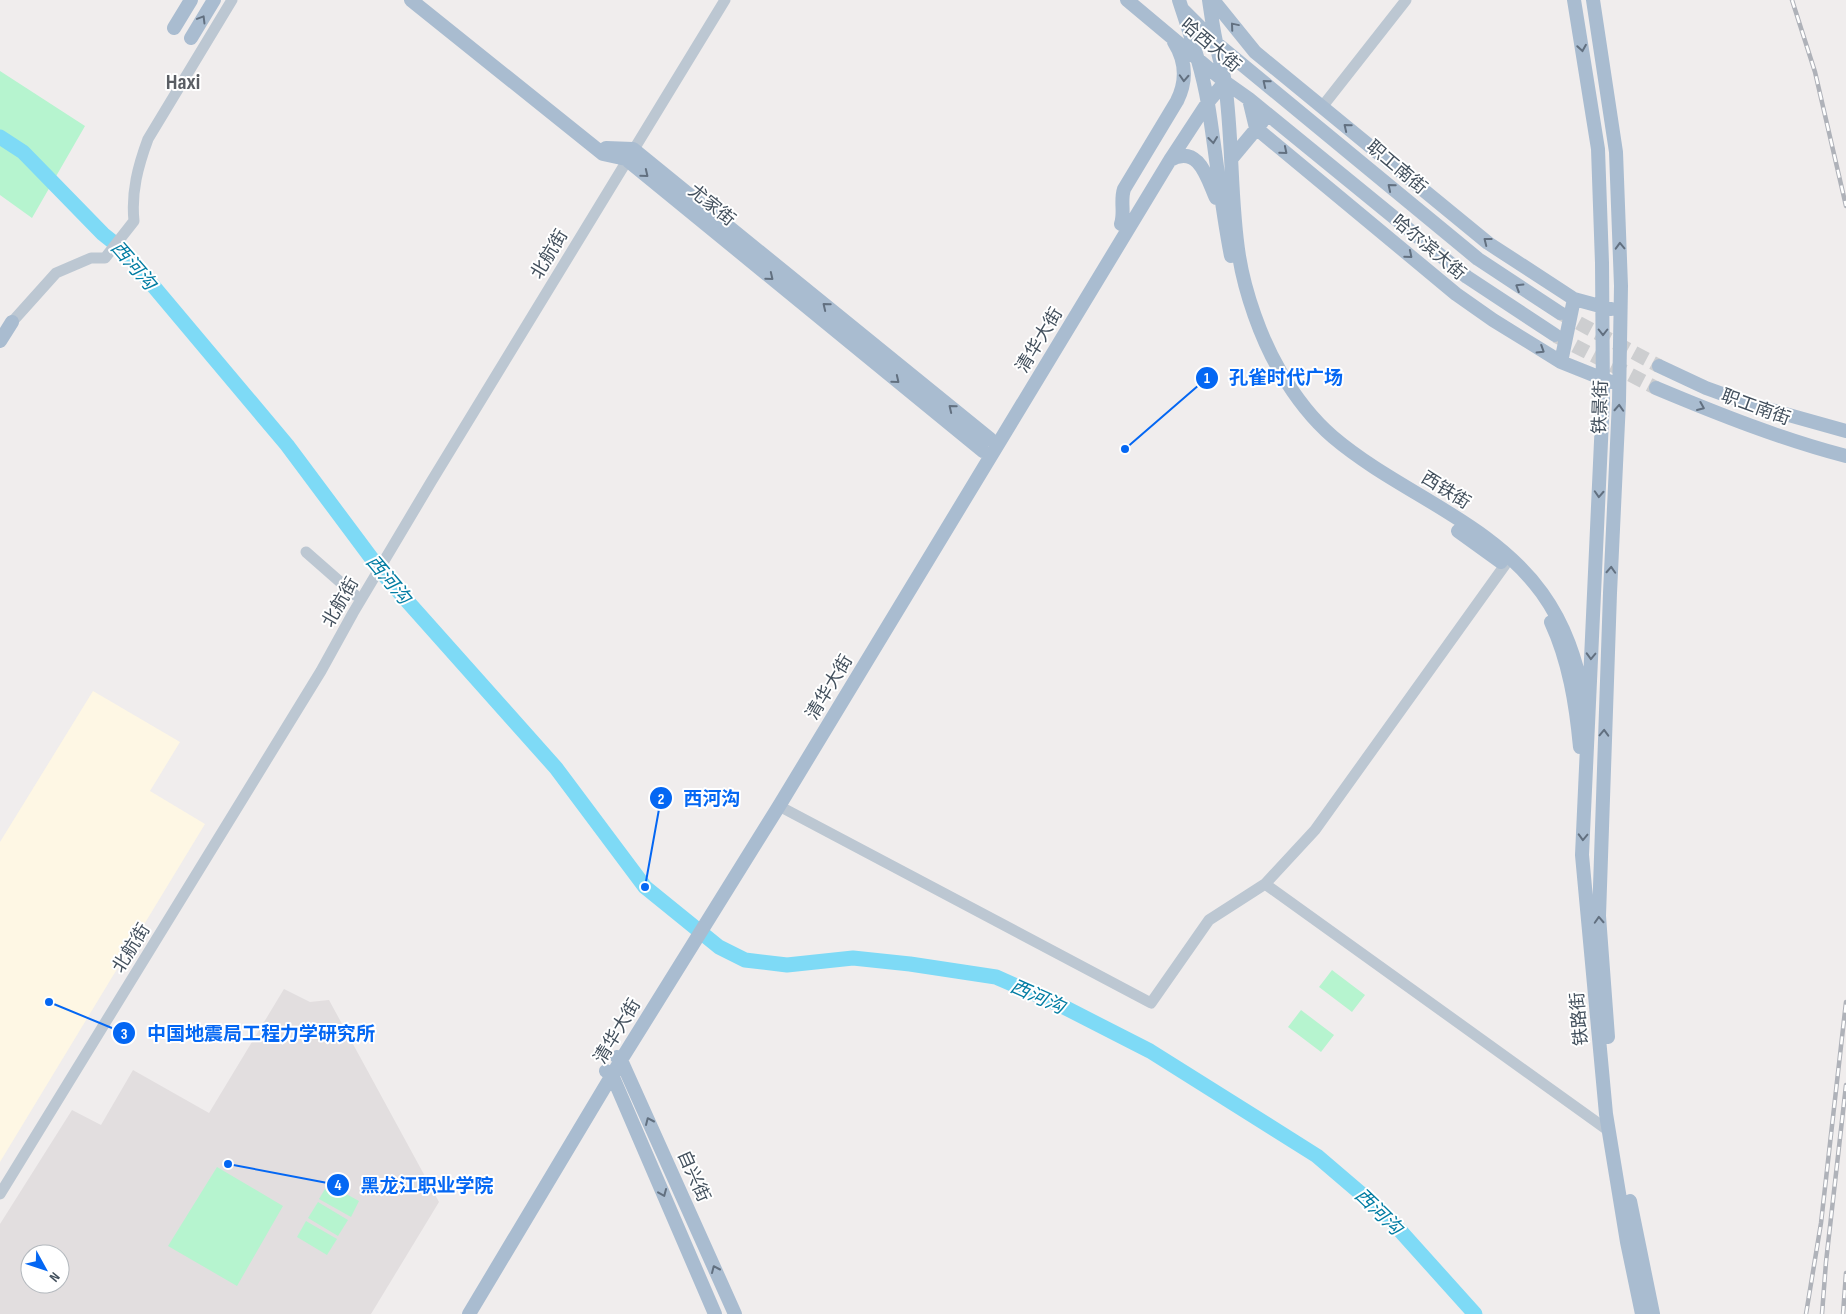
<svg xmlns="http://www.w3.org/2000/svg" width="1846" height="1314" viewBox="0 0 1846 1314" font-family="'Sofia Sans Condensed','Noto Sans SC',sans-serif">
  <style>
    .commercial { fill: #fef7e4 }
    .education { fill: #e2dedf; fill-rule: evenodd }
    .park { fill: #b6f4cf }
    .lines { fill: none; stroke-linecap: round; stroke-linejoin: round }
    .river { stroke: #7edaf6; stroke-width: 15 }
    .major-tunnel { stroke: #cdced0; stroke-width: 14; stroke-dasharray: 14 7; stroke-linecap: butt }
    .minor { stroke: #bcc7d2; stroke-width: 11 }
    .major { stroke: #a9bcd0; stroke-width: 14 }
    .rail-casing { stroke: #afb2b9; stroke-width: 4.5 }
    .rail { stroke: #fff; stroke-width: 2.5; stroke-dasharray: 8; stroke-linecap: butt }
    .oneway { stroke: #627080 }
    .labels { text-anchor: middle; stroke-width: 4; stroke-linejoin: round; paint-order: stroke }
    .street-label { font-size: 18px; fill: #43505d; stroke: #fff }
    .water-label { font-size: 19px; font-style: italic; fill: #027da3; stroke: #fff }
    .district-label { font-size: 22px; font-weight: bold; fill: #595d63; stroke: #fff }
    .leader { fill: none; stroke: #0467f3; stroke-width: 2 }
    .callout-dot { fill: #0467f3; stroke: #fff; stroke-width: 2 }
    .mark-label { font-size: 15px; text-anchor: middle; font-weight: bold; fill: #fff }
    .callout-label { font-size: 19px; text-anchor: middle; font-weight: bold; fill: #0467f3; stroke: #fff; stroke-width: 4; stroke-linejoin: round; paint-order: stroke }
  </style>
  <rect width="100%" height="100%" fill="#f0eded"/>
  <path class="commercial" d="M93 691 180 742 150 791 205 824 0 1162V842Z"/>
  <path class="education" d="M284 989 310 1002 329 1000 439 1202 371 1314H0V1224L72 1110 101 1125 133 1070 209 1113ZM30 1254H60V1284H30Z"/>
  <path class="park" d="M0 71 85 126 32 218 0 195Z
    M1332 970 1365 995 1352 1012 1319 987Z
    M1301 1010 1334 1035 1321 1052 1288 1027Z
    M217 1167 283 1206 237 1286 168 1246Z
    M328 1184 359 1201 351 1217 319 1199Z
    M318 1202 348 1220 338 1236 308 1218Z
    M306 1221 337 1239 327 1255 297 1237Z"/>
  <g class="lines">
    <path class="river" d="M0 137 23 152 103 234 123 250 287 445 384 575 556 768 645 887 719 947 745 960 787 965 853 958 910 964 996 977 1058 1004 1150 1051 1317 1156 1386 1215 1475 1314"/>
    <path class="major-tunnel" d="M1560 313 1659 366
      M1556 336 1656 388"/>
    <path class="minor" d="M1322 107 1406 0
      M12 322 56 273 91 258H105L134 221C131 192 138 166 148 139L232 0
      M306 552 355 595
      M779 806 1151 1003 1209 920 1265 884 1609 1131
      M1265 884 1315 830 1505 565
      M0 1194 321 671 353 613 431 482 725 0"/>
    <path class="major" d="M411 0 603 154 626 159 983 451
      M1127 0 1225 82 1249 99 1467 277 1555 335
      M1179 0C1190 34 1202 68 1208 104 1216 154 1221 205 1231 256
      M1209 0C1211 14 1213 28 1216 42 1218 56 1223 69 1225 83 1233 140 1230 199 1239 256 1245 293 1261 339 1280 371 1294 395 1312 419 1333 437 1399 493 1490 521 1542 593 1565 625 1576 659 1584 698
      M1213 0 1255 52 1488 243 1574 299 1611 309
      M1574 0 1598 149 1602 263 1603 398 1582 855 1606 1114 1627 1242 1642 1314
      M1593 0 1616 152 1621 286 1619 401 1610 593 1599 916 1608 1037
      M1183 10 1216 43 1478 259 1560 313
      M174 28 191 0
      M191 38 214 0
      M1249 99 1256 128 1456 294 1493 320 1561 362 1611 382
      M606 148 633 149 990 439
      M1232 158 1262 122
      M1170 160C1199 144 1207 178 1216 198
      M1121 224C1125 212 1120 201 1124 189L1177 101C1187 81 1186 61 1174 42
      M0 341 12 322
      M1561 362 1574 299
      M1659 366 1706 388 1753 405 1846 431
      M1656 388C1718 414 1781 439 1846 456
      M1458 531 1501 562
      M1551 622C1569 661 1576 704 1580 747
      M617 1057 621 1060 735 1314
      M606 1071 612 1075 715 1314
      M1630 1201 1653 1314
      M469 1314 621 1060 779 806 1170 160 1208 102 1225 82"/>
    <defs>
      <path id="rail" d="M1792 0 1815 72 1846 206
        M1806 1314 1821 1223 1846 1002
        M1822 1314 1826 1262 1846 1085
        M1843 1314 1846 1273"/>
    </defs>
    <use href="#rail" class="rail-casing"/>
    <use href="#rail" class="rail"/>
  </g>
  <defs><path id="oneway-chevron" d="M-2-3.5L2.5 0L-2 3.5" fill="none" stroke-width="1.6" stroke-linecap="round" stroke-linejoin="round" transform="scale(1.25)"/></defs>
  <g class="oneway">
    <use href="#oneway-chevron" transform="translate(202 19) rotate(-59)"/>
    <use href="#oneway-chevron" transform="translate(1234 26) rotate(-130)"/>
    <use href="#oneway-chevron" transform="translate(1582 48) rotate(81)"/>
    <use href="#oneway-chevron" transform="translate(1184 78) rotate(93)"/>
    <use href="#oneway-chevron" transform="translate(1266 83) rotate(-141)"/>
    <use href="#oneway-chevron" transform="translate(1347 127) rotate(-141)"/>
    <use href="#oneway-chevron" transform="translate(1213 140) rotate(83)"/>
    <use href="#oneway-chevron" transform="translate(1284 151) rotate(40)"/>
    <use href="#oneway-chevron" transform="translate(645 174) rotate(39)"/>
    <use href="#oneway-chevron" transform="translate(1391 187) rotate(-140)"/>
    <use href="#oneway-chevron" transform="translate(1487 241) rotate(-142)"/>
    <use href="#oneway-chevron" transform="translate(1620 246) rotate(-92)"/>
    <use href="#oneway-chevron" transform="translate(1409 255) rotate(40)"/>
    <use href="#oneway-chevron" transform="translate(770 277) rotate(39)"/>
    <use href="#oneway-chevron" transform="translate(1519 287) rotate(-148)"/>
    <use href="#oneway-chevron" transform="translate(826 306) rotate(-141)"/>
    <use href="#oneway-chevron" transform="translate(1603 332) rotate(90)"/>
    <use href="#oneway-chevron" transform="translate(1541 350) rotate(32)"/>
    <use href="#oneway-chevron" transform="translate(896 380) rotate(39)"/>
    <use href="#oneway-chevron" transform="translate(1701 407) rotate(23)"/>
    <use href="#oneway-chevron" transform="translate(952 408) rotate(-141)"/>
    <use href="#oneway-chevron" transform="translate(1619 408) rotate(-87)"/>
    <use href="#oneway-chevron" transform="translate(1599 494) rotate(93)"/>
    <use href="#oneway-chevron" transform="translate(1611 570) rotate(-87)"/>
    <use href="#oneway-chevron" transform="translate(1591 656) rotate(92)"/>
    <use href="#oneway-chevron" transform="translate(1604 733) rotate(-88)"/>
    <use href="#oneway-chevron" transform="translate(1583 837) rotate(92)"/>
    <use href="#oneway-chevron" transform="translate(1599 920) rotate(-93)"/>
    <use href="#oneway-chevron" transform="translate(649 1121) rotate(-114)"/>
    <use href="#oneway-chevron" transform="translate(663 1193) rotate(67)"/>
    <use href="#oneway-chevron" transform="translate(715 1269) rotate(-114)"/>
  </g>
  <g class="labels">
    <g class="street-label">
      <text transform="translate(1211 45) rotate(40)" y="6">哈西大街</text>
      <text transform="translate(1397 167) rotate(40)" y="6">职工南街</text>
      <text transform="translate(712 205) rotate(39)" y="6">尤家街</text>
      <text transform="translate(1429 247) rotate(40)" y="6">哈尔滨大街</text>
      <text transform="translate(549 254) rotate(-59)" y="6">北航街</text>
      <text transform="translate(1039 340) rotate(-59)" y="6">清华大街</text>
      <text transform="translate(1600 407) rotate(-88)" y="6">铁景街</text>
      <text transform="translate(1756 407) rotate(20)" y="6">职工南街</text>
      <text transform="translate(1446 490) rotate(32)" y="6">西铁街</text>
      <text transform="translate(340 602) rotate(-60)" y="6">北航街</text>
      <text transform="translate(829 687) rotate(-59)" y="6">清华大街</text>
      <text transform="translate(131 948) rotate(-58)" y="6">北航街</text>
      <text transform="translate(1579 1019) rotate(-95)" y="6">铁路街</text>
      <text transform="translate(617 1031) rotate(-59)" y="6">清华大街</text>
      <text transform="translate(694 1176) rotate(66)" y="6">自兴街</text>
    </g>
    <g class="water-label">
      <text transform="translate(134 265) rotate(49)" y="7">西河沟</text>
      <text transform="translate(389 579) rotate(50)" y="7">西河沟</text>
      <text transform="translate(1038 996) rotate(24)" y="7">西河沟</text>
      <text transform="translate(1379 1211) rotate(44)" y="7">西河沟</text>
    </g>
    <g class="district-label">
      <text x="183" y="89">Haxi</text>
    </g>
  </g>
  <path class="leader" d="M1125 449L1207 378M645 887L661 798M49 1002L124 1033M228 1164L338 1185"/>
  <g class="callout-dot">
    <circle cx="1125" cy="449" r="5"/>
    <circle cx="645" cy="887" r="5"/>
    <circle cx="49" cy="1002" r="5"/>
    <circle cx="228" cy="1164" r="5"/>
    <circle cx="1207" cy="378" r="12"/>
    <circle cx="661" cy="798" r="12"/>
    <circle cx="124" cy="1033" r="12"/>
    <circle cx="338" cy="1185" r="12"/>
  </g>
  <g class="mark-label">
    <text x="1207" y="383">1</text>
    <text x="661" y="804">2</text>
    <text x="124" y="1039">3</text>
    <text x="338" y="1190">4</text>
  </g>
  <g class="callout-label">
    <text x="1286" y="384">孔雀时代广场</text>
    <text x="712" y="805">西河沟</text>
    <text x="261" y="1040">中国地震局工程力学研究所</text>
    <text x="427" y="1192">黑龙江职业学院</text>
  </g>
  <g transform="translate(45 1269) rotate(130)"><circle r="24" fill="#ffffff" stroke="#b4b9be"/>
  <path d="M0-4L9 19L0 12L-9 19Z" fill="#0467f3"/>
  <text y="-8" font-size="14" font-weight="bold" text-anchor="middle" fill="#43505d">N</text>
  </g>
</svg>
